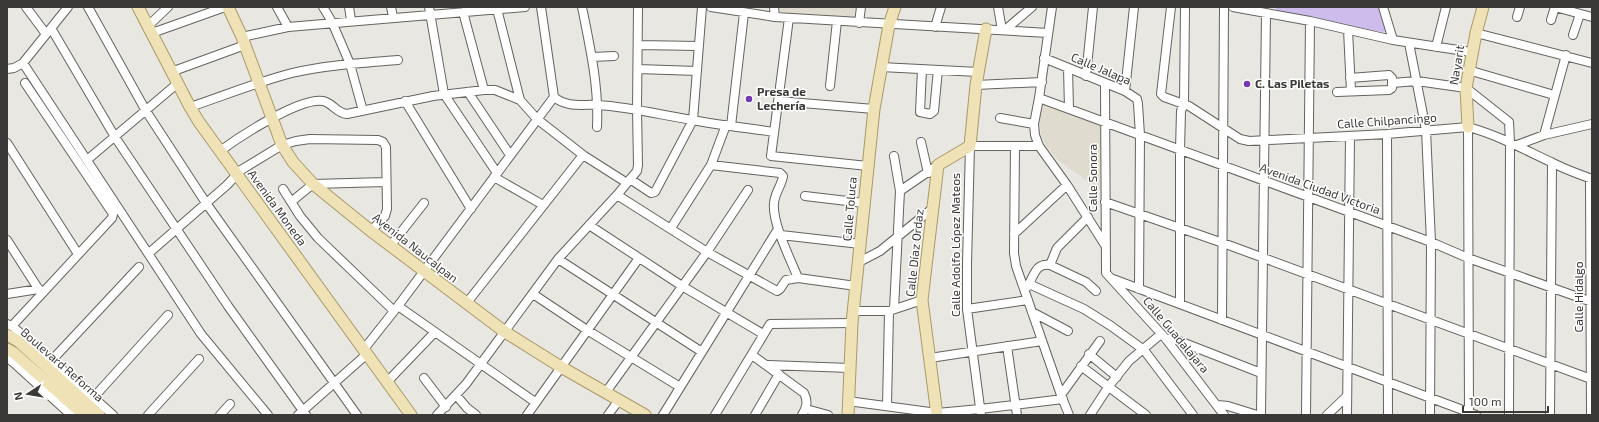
<svg xmlns="http://www.w3.org/2000/svg" width="1599" height="422" viewBox="0 0 1599 422" font-family="'Exo 2',sans-serif">
  <style>
    .built { fill: #dfdbcf }
    .green { fill: #cebced }
    .lines { fill: none; stroke-linecap: round; stroke-linejoin: round }
    .minor-casing { stroke: #64635e; stroke-width: 10 }
    .major-casing { stroke: #a89a6a; stroke-width: 13 }
    .minor { stroke: #fff; stroke-width: 8 }
    .major { stroke: #efe2b6; stroke-width: 11 }
    .poi-dot { fill: #733ab1; stroke: #fff; stroke-width: 1.5 }
    .labels { text-anchor: middle; stroke-width: 3; stroke-linejoin: round; paint-order: stroke }
    .street-label { font-size: 12px; fill: #3a3937; stroke: #fff }
    .poi-label { font-size: 12px; font-weight: bold; fill: #3a3937; stroke: #fff; text-anchor: start }
  </style>
  <rect width="100%" height="100%" fill="#e9e7e2"/>
  <path class="built" d="M777 7H856L855 18 777 13Z
    M1042 104 1103 127 1101 191 1058 160 1046 146 1041 134 1039 117Z"/>
  <path class="green" d="M1275 7H1380L1388 33 1277 12Z"/>
  <g class="lines">
    <defs>
      <path id="minor" d="M26 7 46 34
        M88 7 146 111 206 203 357 415
        M277 7 288 27
        M323 7 332 22 350 64 363 111
        M349 7 351 20
        M391 7 393 17
        M429 7 444 94 497 173
        M541 7 554 97
        M582 7C590 47 599 86 597 127
        M711 7 775 17 1048 33
        M774 7 775 17
        M998 7 1002 30
        M1052 7 1039 98 1034 124 1035 135 1039 146 1067 185 1105 245
        M1171 7 1161 94 1164 97 1189 106 1240 139 1249 141 1387 134 1468 127C1498 135 1523 149 1551 162 1564 169 1578 174 1592 179
        M1233 7 1310 21 1393 40 1471 52
        M1383 7 1393 40
        M1555 7 1592 17
        M497 9 520 100 537 119 583 155 627 183
        M463 12 484 90
        M1517 17 1520 7
        M789 18 771 156 868 166
        M1551 20 1555 7
        M859 23 861 7
        M148 26 168 7
        M935 27 941 7
        M51 28 115 137 228 306 306 415
        M1005 30 1032 7
        M1348 30 1351 91
        M152 33 225 7
        M1476 33 1592 63
        M1573 35 1580 14
        M242 37 288 27 525 7
        M1409 43 1426 130 1431 242 1430 415
        M638 45 699 46
        M1436 47 1446 7
        M592 57 614 56
        M1044 58 1125 91 1137 99 1138 104 1140 135 1139 289
        M23 63 201 334 268 415
        M881 67 978 72
        M1068 68 1069 109
        M7 69 14 68 23 63 68 7
        M638 69 697 71
        M922 69 920 112 930 114 934 111 938 70
        M1468 70 1554 95
        M171 72 245 45
        M1086 76 1093 7
        M1105 83 1106 273 1166 339 1224 415
        M1392 83 1417 81 1466 88 1509 122 1510 142 1509 415
        M976 85 1042 82
        M830 86 837 21
        M1125 91 1134 7
        M468 92 510 155
        M1337 92 1389 90 1392 88V78L1389 75 1350 78
        M554 97C567 108 583 104 598 105 630 107 661 115 692 120 719 125 747 128 774 132
        M1039 98 1431 242 1468 258 1592 302
        M405 101 471 209
        M778 101 874 109
        M190 107C223 96 257 82 292 73 326 65 362 63 398 60
        M1000 118 1034 124
        M731 126 744 13
        M1468 127 1469 415
        M1387 134 1388 415
        M1544 135 1566 55
        M921 142 928 173
        M7 143 78 254
        M1517 145 1544 135 1592 124
        M1015 146 1014 253 1016 266 1061 395 1069 415
        M220 151C239 137 300 97 323 101 333 103 336 113 347 114L433 96 484 90H495L520 100
        M894 156 900 191 894 309
        M87 160 178 83
        M711 165 780 173 783 176C782 185 775 192 774 203 772 223 790 258 798 278
        M494 177 543 205
        M1590 178 1591 415
        M630 179 651 193 655 192 693 120 702 7
        M283 189 300 216 318 238 394 311
        M900 191 938 165
        M617 195 707 252 777 291 780 289 786 280 798 278 856 286
        M805 196 864 203
        M291 202 313 184 386 182
        M1105 202 1223 243 1591 379
        M589 225 682 286 763 334
        M671 228 711 165 726 125
        M1014 234 1067 185
        M781 235 860 244
        M7 240 41 293
        M391 245 424 203
        M149 253 227 185 241 170 282 145 296 141 310 139 378 140 383 142 386 147 387 209 385 216 371 231
        M558 259 702 352
        M859 262 880 251 933 208
        M1050 265 1057 248 1088 217
        M1113 279 1476 415
        M1029 284 1084 309 1111 326 1144 350 1193 415
        M1026 288C1034 279 1034 262 1050 265L1086 282 1096 291
        M7 294 39 289
        M533 294 587 330 680 387
        M466 304 583 155
        M1180 304V150L1181 111 1184 104 1185 7
        M398 306 535 402
        M967 309 1028 300
        M853 311H889L922 300
        M1032 312 1068 331
        M1222 320 1224 7
        M7 324 12 326 37 347 113 415
        M12 326 112 218 113 214 25 83
        M1166 339H1174L1261 373
        M1007 346 1017 415
        M364 349 398 306 554 97
        M1089 354 1117 377
        M752 355 804 393C808 401 807 407 802 415
        M7 358 14 363 71 415
        M930 358 1042 341
        M52 360 139 267
        M768 365 850 368
        M1081 366 1146 415
        M424 378 446 407
        M387 382 435 332
        M606 392 707 252 748 190
        M456 395 467 408 476 415
        M1061 395 1100 341
        M94 397 168 315
        M848 401 937 413 980 409 1063 399
        M1218 405 1228 406 1257 415
        M887 406 889 311
        M806 409 828 415
        M148 415 199 359
        M220 415 230 404
        M298 415 367 354
        M437 415 466 384 558 259 617 195 637 171 638 165 637 109 638 7
        M527 415 639 258
        M608 415 619 400
        M663 415 778 229
        M715 415 770 324 852 323
        M755 415 779 374
        M981 415 967 309V264L970 146H1039
        M1090 415 1109 386 1129 361 1161 334
        M1261 415 1266 13
        M1306 415 1310 21
        M1327 415 1347 396
        M1347 415 1350 136
        M1550 415 1552 163"/>
      <path id="major" d="M138 7 190 107 199 122 411 415
        M228 7 242 37 282 145 293 162 313 184 371 231 505 332 561 367 645 415
        M1468 127 1466 88 1476 33 1483 7
        M7 335 18 341 99 415
        M7 349 14 353 84 415
        M848 415 852 323 874 109 889 25 895 7
        M937 415 922 300 938 165 970 146 976 85 986 29"/>
    </defs>
    <use href="#minor" class="minor-casing"/>
    <use href="#major" class="major-casing"/>
    <use href="#minor" class="minor"/>
    <use href="#major" class="major"/>
  </g>
  <g class="poi-dot">
    <circle cx="1247" cy="84" r="4"/>
    <circle cx="749" cy="99" r="4"/>
  </g>
  <g class="labels">
    <g class="street-label">
      <text transform="translate(1457 65) rotate(-81)" y="4">Nayarit</text>
      <text transform="translate(1101 69) rotate(23)" y="4">Calle Jalapa</text>
      <text transform="translate(1387 121) rotate(-4)" y="4">Calle Chilpancingo</text>
      <text transform="translate(1093 178) rotate(-90)" y="4">Calle Sonora</text>
      <text transform="translate(1320 189) rotate(20)" y="4">Avenida Ciudad Victoria</text>
      <text transform="translate(277 208) rotate(54)" y="4">Avenida Moneda</text>
      <text transform="translate(850 209) rotate(-85)" y="4">Calle Toluca</text>
      <text transform="translate(956 245) rotate(-90)" y="4">Calle Adolfo López Mateos</text>
      <text transform="translate(415 248) rotate(38)" y="4">Avenida Naucalpan</text>
      <text transform="translate(915 253) rotate(-84)" y="4">Calle Díaz Ordaz</text>
      <text transform="translate(1579 297) rotate(-90)" y="4">Calle Hidalgo</text>
      <text transform="translate(1176 335) rotate(50)" y="4">Calle Guadalajara</text>
      <text transform="translate(62 365) rotate(41)" y="4">Boulevard Reforma</text>
    </g>
    <g class="poi-label">
      <text x="1255" y="88">C. Las Piletas</text>
      <text x="757" y="96">Presa de<tspan x="757" dy="14">Lechería</tspan></text>
    </g>
  </g>
  <rect width="1599" height="422" fill="none" stroke="#3a3937" stroke-width="16"/>
  <g transform="translate(28 394) rotate(258)" stroke="#ffffff" stroke-width="3" paint-order="stroke">
  <path d="M0-3L7 15L0 10L-7 15Z" fill="#3a3937"/>
  <text y="-6" font-size="11" font-weight="bold" text-anchor="middle" fill="#3a3937">N</text>
  </g>
  <path d="M1463 406v6h85v-6" fill="none" stroke="#3a3937" stroke-width="2"/>
  <text x="1469" y="406" font-size="12" fill="#3a3937" stroke="#ffffff" stroke-width="3" paint-order="stroke">100 m</text>
</svg>
